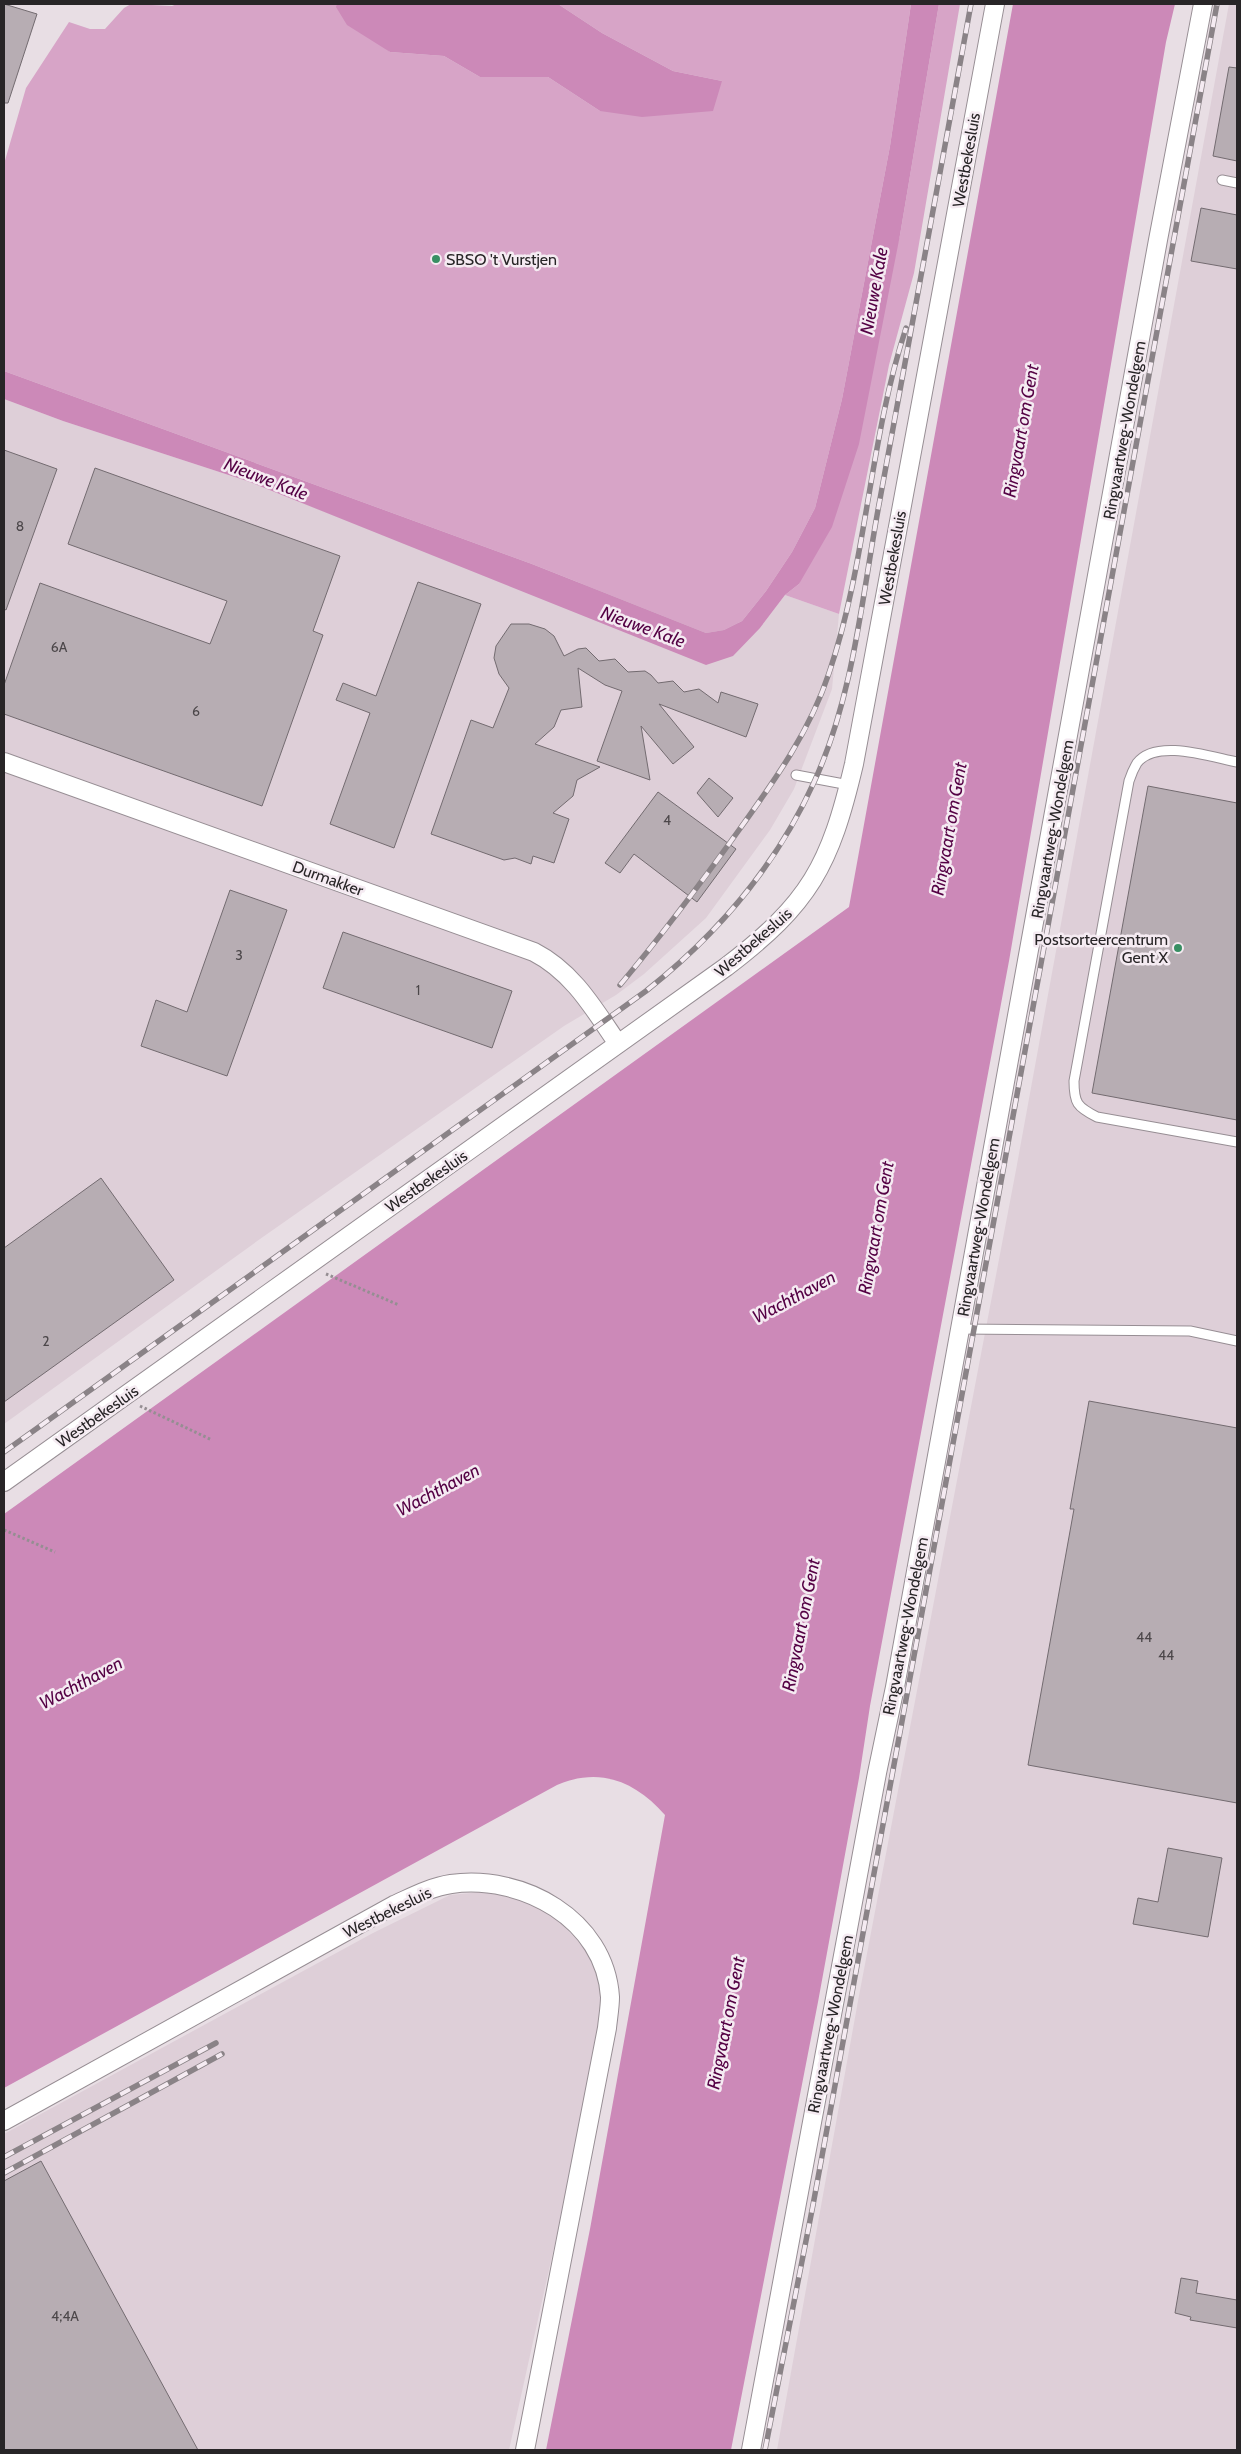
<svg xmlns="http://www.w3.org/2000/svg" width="1241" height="2454" viewBox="0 0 1241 2454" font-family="Cabin,sans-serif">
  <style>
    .built { fill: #decfd8 }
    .green { fill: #d7a4c7 }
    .water { fill: #cc89b8 }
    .building { fill: #b7adb3; stroke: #736b70 }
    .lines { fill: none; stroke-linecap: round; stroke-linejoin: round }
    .lane-casing { stroke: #978e94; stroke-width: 11 }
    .street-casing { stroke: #978e94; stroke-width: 20 }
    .path { stroke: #958e92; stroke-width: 3; stroke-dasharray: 2.5 2.5; stroke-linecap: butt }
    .lane { stroke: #fff; stroke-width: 9 }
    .street { stroke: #fff; stroke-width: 18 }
    .rail-casing { stroke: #8a8387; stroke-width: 5.5 }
    .rail { stroke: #f5ebf2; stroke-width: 4; stroke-dasharray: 11; stroke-linecap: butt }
    .poi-dot { fill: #388f63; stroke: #f5ebf2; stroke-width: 2 }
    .labels { text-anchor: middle; stroke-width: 5; stroke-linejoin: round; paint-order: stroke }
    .number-label { font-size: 14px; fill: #4c474a }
    .street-label { font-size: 16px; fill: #282527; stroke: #f5ebf2 }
    .poi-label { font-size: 16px; fill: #282527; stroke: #f5ebf2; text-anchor: start }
    .water-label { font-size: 18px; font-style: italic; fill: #540144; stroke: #f5ebf2 }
  </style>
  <rect width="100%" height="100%" fill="#e8dee4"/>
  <path class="built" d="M1229 4H1237V2450H777L858 2001 1016 1170Z
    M4 399 63 421 247 481 379 533 760 628 785 595 839 614 832 689 794 789 770 830 706 918 644 974 616 995 564 1026 260 1239 4 1424Z
    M482 1892 514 1896 551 1913 590 1953 606 2013 509 2450H4V2134L373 1933 450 1895Z"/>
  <path class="green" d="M131 4 172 6 177 4H337V7L390 52 444 56 480 77H548L600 111 722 81 673 71 602 33 558 4H911L890 146 842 399 815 508 792 552 766 591 742 621 724 630 706 633 532 564 4 371V164L26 88 69 22 90 29H105L124 8Z
    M939 4H960L914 273 889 365 839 614 785 595 799 584 900 235Z"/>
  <path class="water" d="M337 4H558L602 33 673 71 722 81 713 111 642 117 600 111 548 77H480L444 56 390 52 347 25 336 7Z
    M911 4H939L900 235 859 444 832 527 799 584 785 595 760 628 733 656 706 665 247 481 63 421 4 399V371L532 564 706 633 724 630 742 621 766 591 792 552 815 508 842 399 890 146Z
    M1013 4H1175L1166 42 1009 961 870 1706 859 1778 818 2002 731 2450H546L590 2229 665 1815C635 1781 600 1767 557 1785L4 2088V1514L849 907Z"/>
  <path class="building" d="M4 4 37 14 8 103H4Z
    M1229 67 1237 68V161L1213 156Z
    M1201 208 1237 215V269L1191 261Z
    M4 450 57 469 6 610 4 609Z
    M95 468 340 556 313 631 323 635 262 806 4 714V685L40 583 210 644 227 601 68 544Z
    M418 582 481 604 394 848 330 824 370 713 336 700 343 683 376 696Z
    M511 624H529L545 629 554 636 564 656 578 649 586 648 599 661 615 659 628 672 645 671 651 675 658 683 673 681 684 692 699 689 718 703 721 692 758 704 746 737 659 704 694 747 673 764 641 726 650 780 597 761 622 691 605 685 578 668 582 707 561 710 554 727 535 744 600 767 577 780 573 796 553 813 569 819 554 863 533 856 531 864 515 858 504 860 431 834 471 720 493 728 509 688 499 674 494 658 496 646Z
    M709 778 733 798 718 817 697 793Z
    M1148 786 1237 803V1120L1092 1093Z
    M658 792 736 849 697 902 634 854 620 873 605 863Z
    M230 890 287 910 227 1076 141 1046 156 1000 187 1012Z
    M343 932 512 991 492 1048 323 988Z
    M101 1178 174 1280 4 1402V1248Z
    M1089 1401 1237 1428V1803L1028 1765 1074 1509H1070Z
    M1168 1848 1222 1858 1208 1937 1133 1924 1138 1898 1158 1902Z
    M41 2161 198 2450H4V2181Z
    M1181 2278 1198 2281 1196 2293 1237 2300V2328L1190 2320 1191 2317 1175 2313Z"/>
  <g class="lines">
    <defs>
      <path id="lane" d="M1222 180 1237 183
        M1237 762C1211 757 1156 738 1137 763 1134 768 1131 775 1129 781L1074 1081C1074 1103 1077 1107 1097 1117L1237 1142
        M796 775 849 785
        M960 1329 1190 1331 1237 1341"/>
      <path id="street" d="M4 762 534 952C573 972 594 1009 618 1044
        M4 1482 726 967C810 903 830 866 854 764L995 4
        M4 2121 394 1905C412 1897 431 1887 451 1884 522 1874 605 1919 610 1997 610 2007 608 2018 607 2028L525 2450
        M751 2450 877 1773 895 1687 1158 240 1203 4"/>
    </defs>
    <use href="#lane" class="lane-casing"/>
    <use href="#street" class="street-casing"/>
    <path class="path" d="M326 1274 399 1305
      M140 1406 212 1440
      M4 1530 55 1552"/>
    <use href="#lane" class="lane"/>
    <use href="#street" class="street"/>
    <defs>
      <path id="rail" d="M620 985C662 935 701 883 739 830 775 780 810 731 829 673 867 562 869 440 906 328
        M4 1452 646 991C718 934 777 865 815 780 855 691 862 594 880 499 910 334 941 169 971 4
        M4 2157 216 2043
        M4 2173 222 2054
        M765 2450 813 2205 921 1618 1217 4"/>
    </defs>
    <use href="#rail" class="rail-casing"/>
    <use href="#rail" class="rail"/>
  </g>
  <g class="poi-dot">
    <circle cx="436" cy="259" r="5"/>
    <circle cx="1178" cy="948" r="5"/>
  </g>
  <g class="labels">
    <g class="number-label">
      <text x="20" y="531">8</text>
      <text x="59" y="652">6A</text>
      <text x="196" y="716">6</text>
      <text x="667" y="825">4</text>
      <text x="239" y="960">3</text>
      <text x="418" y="995">1</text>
      <text x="46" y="1346">2</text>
      <text x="1144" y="1642">44</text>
      <text x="1166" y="1660">44</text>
      <text x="65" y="2321">4;4A</text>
    </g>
    <g class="street-label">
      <text transform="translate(966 160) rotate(-80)" y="6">Westbekesluis</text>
      <text transform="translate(1124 430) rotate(-80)" y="6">Ringvaartweg-Wondelgem</text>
      <text transform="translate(892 558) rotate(-80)" y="6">Westbekesluis</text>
      <text transform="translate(1052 829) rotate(-80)" y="6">Ringvaartweg-Wondelgem</text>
      <text transform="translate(328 878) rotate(20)" y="6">Durmakker</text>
      <text transform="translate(753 942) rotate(-41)" y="6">Westbekesluis</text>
      <text transform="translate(426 1181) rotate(-35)" y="6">Westbekesluis</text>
      <text transform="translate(978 1227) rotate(-80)" y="6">Ringvaartweg-Wondelgem</text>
      <text transform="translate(97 1416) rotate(-35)" y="6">Westbekesluis</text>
      <text transform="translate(905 1626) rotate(-79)" y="6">Ringvaartweg-Wondelgem</text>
      <text transform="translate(387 1912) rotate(-26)" y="6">Westbekesluis</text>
      <text transform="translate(830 2024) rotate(-79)" y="6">Ringvaartweg-Wondelgem</text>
    </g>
    <g class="poi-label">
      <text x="446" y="265">SBSO 't Vurstjen</text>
      <text x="1168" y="945" text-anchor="end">Postsorteercentrum<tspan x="1168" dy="18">Gent X</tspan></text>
    </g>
    <g class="water-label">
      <text transform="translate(874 291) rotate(-80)" y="6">Nieuwe Kale</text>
      <text transform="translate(1021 431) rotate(-80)" y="6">Ringvaart om Gent</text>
      <text transform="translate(266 479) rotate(21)" y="6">Nieuwe Kale</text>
      <text transform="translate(643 627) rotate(20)" y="6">Nieuwe Kale</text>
      <text transform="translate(949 829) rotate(-80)" y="6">Ringvaart om Gent</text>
      <text transform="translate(876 1228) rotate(-80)" y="6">Ringvaart om Gent</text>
      <text transform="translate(794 1297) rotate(-28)" y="6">Wachthaven</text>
      <text transform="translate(438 1490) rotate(-28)" y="6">Wachthaven</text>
      <text transform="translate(801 1625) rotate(-79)" y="6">Ringvaart om Gent</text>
      <text transform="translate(81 1683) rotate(-28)" y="6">Wachthaven</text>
      <text transform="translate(726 2023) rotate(-79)" y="6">Ringvaart om Gent</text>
    </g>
  </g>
  <rect width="1241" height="2454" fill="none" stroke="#282527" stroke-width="10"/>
</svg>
